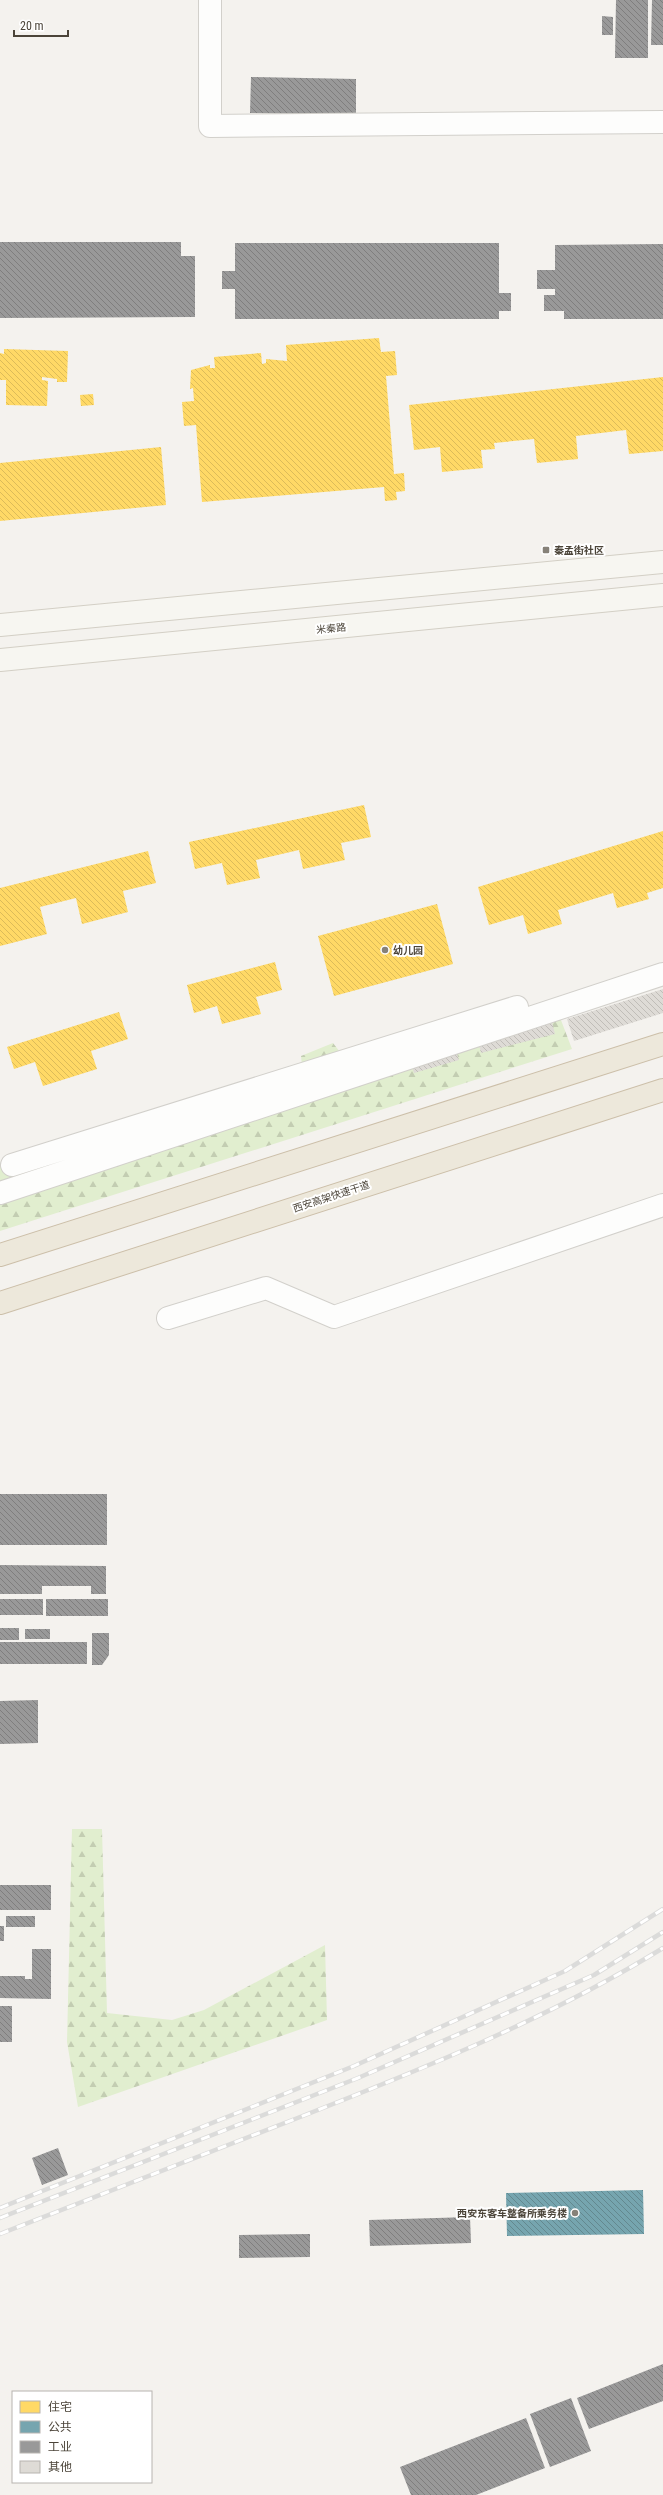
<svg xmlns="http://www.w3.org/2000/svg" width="663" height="2495" viewBox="0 0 663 2495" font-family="'Roboto Condensed','Noto Sans SC',sans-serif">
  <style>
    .forest { fill: url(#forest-firs) }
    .homes { fill: url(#homes-back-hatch) }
    .public { fill: url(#public-back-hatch) }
    .industry { fill: url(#industry-back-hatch) }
    .building { fill: url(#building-back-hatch) }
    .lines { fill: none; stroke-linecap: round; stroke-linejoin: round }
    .street-casing { stroke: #d2d0cb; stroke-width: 24 }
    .secondary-casing { stroke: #d3cfc5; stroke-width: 24 }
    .highway-casing { stroke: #ccbfa9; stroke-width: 24 }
    .street { stroke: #fdfdfc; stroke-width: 22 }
    .secondary { stroke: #f7f6f1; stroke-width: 22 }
    .highway { stroke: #ede8db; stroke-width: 22 }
    .rail-casing { stroke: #dbdbda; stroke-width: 4.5 }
    .rail { stroke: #fff; stroke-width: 3; stroke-dasharray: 9; stroke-linecap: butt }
    .poi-dot { fill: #868178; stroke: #fff; stroke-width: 1.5 }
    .labels { text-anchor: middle; stroke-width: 4; stroke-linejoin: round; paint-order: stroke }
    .poi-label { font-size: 10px; font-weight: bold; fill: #4b4439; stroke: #fff; text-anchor: start }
    .street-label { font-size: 10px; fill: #4b4439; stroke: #fff }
  </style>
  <defs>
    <pattern id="forest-firs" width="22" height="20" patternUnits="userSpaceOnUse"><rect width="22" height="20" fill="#e1eecf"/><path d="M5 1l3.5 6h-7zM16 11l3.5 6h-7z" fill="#c3cdb2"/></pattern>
    <pattern id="homes-back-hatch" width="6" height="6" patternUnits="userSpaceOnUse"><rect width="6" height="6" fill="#ffd966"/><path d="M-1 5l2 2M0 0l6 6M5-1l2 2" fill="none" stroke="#dcbb59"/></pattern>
    <pattern id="public-back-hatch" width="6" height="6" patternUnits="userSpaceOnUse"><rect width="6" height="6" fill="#76a5af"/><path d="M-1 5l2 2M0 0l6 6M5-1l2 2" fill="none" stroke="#63888f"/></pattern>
    <pattern id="industry-back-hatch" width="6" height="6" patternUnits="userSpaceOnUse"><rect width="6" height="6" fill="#999"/><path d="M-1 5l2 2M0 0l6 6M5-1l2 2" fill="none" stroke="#7f7e7e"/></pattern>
    <pattern id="building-back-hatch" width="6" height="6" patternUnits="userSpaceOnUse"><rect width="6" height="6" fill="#dedbd6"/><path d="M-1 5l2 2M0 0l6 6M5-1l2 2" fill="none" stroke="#c0bdb8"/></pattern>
  </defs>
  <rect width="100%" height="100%" fill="#f4f2ee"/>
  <path class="forest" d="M556 1007 572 1049 0 1231V1164L303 1075 301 1056 333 1043 360 1078Z
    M72 1829H102L107 2013 172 2020 204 2010 325 1945 327 2020 78 2107 67 2042Z"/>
  <path class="homes" d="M379 338 381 352 395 351 397 375 386 376 394 474 404 473 405 491 396 492 397 500 385 501 384 487 202 502 196 425 184 426 182 402 194 401 193 388 190 389 191 370 210 365V368H215L214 357 261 353 262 364 266 363V359L287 361 286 345Z
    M4 349 68 351 67 382H57V379L42 377V380L48 381 47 406 6 405V380H0V353L4 354Z
    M663 377V451L629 454 626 430 576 436 578 459 537 463 534 439 494 443 495 449 481 450 483 468 442 472 440 447 414 450 409 405Z
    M93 394 94 405 81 406 80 395Z
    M161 447 166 505 0 521V463Z
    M364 805 371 837 341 843 345 860 303 869 299 850 256 860 260 878 227 885 222 863 195 869 189 842Z
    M663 831V888L647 893 649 899 617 908 613 893 558 910 562 924 528 934 523 915 489 925 478 887Z
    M148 851 156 883 123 891 128 912 82 924 76 898 40 907 47 934 0 946V888Z
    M437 904 453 964 334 996 318 936Z
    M275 962 282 990 256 997 261 1014 222 1024 217 1006 194 1013 187 985Z
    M119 1012 128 1039 91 1051 97 1069 43 1086 35 1062 14 1069 7 1047Z"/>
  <path class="public" d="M643 2190 644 2234 507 2236 506 2193Z"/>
  <path class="industry" d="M616 0H648V58H615Z
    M652 0H663V45H651Z
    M602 16 613 17V35H602Z
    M251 77 356 79V115L250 113Z
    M0 242H181V256H195V317L0 318Z
    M235 243H499V293H511V311H499V319H235V289H222V271H235Z
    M663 244V319H564V311H544V295H555V289H537V270H555V245Z
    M0 1494H107V1545H0Z
    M0 1565 106 1566V1594H91V1586H42V1594H0Z
    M0 1599H43V1615H0Z
    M46 1599H108V1616H46Z
    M0 1628H19V1640H0Z
    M25 1629H50V1639H25Z
    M92 1633H109V1655L102 1665H92Z
    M0 1642H87V1664H0Z
    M38 1700V1743L0 1744V1701Z
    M0 1885H51V1910H0Z
    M6 1916H35V1927H6Z
    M0 1926H4V1941H0Z
    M32 1949H51V1999L0 1998V1976H25V1979H32Z
    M0 2006H12V2042H0Z
    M58 2148 68 2175 42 2185 32 2158Z
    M470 2217 471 2243 370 2246 369 2220Z
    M310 2234V2257L239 2258V2235Z
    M663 2364V2401L589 2429 577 2398Z
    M571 2398 591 2451 550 2467 530 2414Z
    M526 2418 545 2468 476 2495H411L400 2467Z"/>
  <path class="building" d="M663 989V1013L574 1041 567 1019Z
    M551 1018 555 1034 481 1053 477 1037Z
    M453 1041 459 1060 414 1073 408 1054Z"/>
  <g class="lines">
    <defs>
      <path id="street" d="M210 0V126L663 122
        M12 1165 517 1007
        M0 1193 663 974
        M168 1318 266 1288 334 1317 663 1205"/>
      <path id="secondary" d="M0 625 663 562
        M0 660 663 595"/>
      <path id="highway" d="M0 1255 663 1044
        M0 1303 663 1090"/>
    </defs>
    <use href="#street" class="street-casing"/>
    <use href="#secondary" class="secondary-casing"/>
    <use href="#highway" class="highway-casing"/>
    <use href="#street" class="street"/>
    <use href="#secondary" class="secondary"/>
    <use href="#highway" class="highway"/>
    <defs>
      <path id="rail" d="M0 2208 354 2066 565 1971 663 1909
        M0 2218 358 2078 594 1975 663 1932
        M0 2234C98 2196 196 2157 295 2119 420 2070 548 2019 663 1948"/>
    </defs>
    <use href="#rail" class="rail-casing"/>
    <use href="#rail" class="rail"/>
  </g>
  <g class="poi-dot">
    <rect x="542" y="546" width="8" height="8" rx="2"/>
    <circle cx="385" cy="950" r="4"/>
    <circle cx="575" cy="2213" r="4"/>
  </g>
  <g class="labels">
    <g class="poi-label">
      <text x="554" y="554">秦孟街社区</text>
      <text x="393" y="954">幼儿园</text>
      <text x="567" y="2217" text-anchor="end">西安东客车整备所乘务楼</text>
    </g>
    <g class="street-label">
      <text transform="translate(331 628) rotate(-6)" y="4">米秦路</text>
      <text transform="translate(331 1196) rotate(-18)" y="4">西安高架快速干道</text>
    </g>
  </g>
  <rect x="12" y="2391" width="140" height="92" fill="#ffffff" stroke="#b7b4b0"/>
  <rect x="20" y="2401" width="20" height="12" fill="#ffd966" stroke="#b7b4b0"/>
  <text x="48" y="2411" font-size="12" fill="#4b4439">住宅</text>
  <rect x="20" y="2421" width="20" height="12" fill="#76a5af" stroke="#b7b4b0"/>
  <text x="48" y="2431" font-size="12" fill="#4b4439">公共</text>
  <rect x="20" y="2441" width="20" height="12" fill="#999999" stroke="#b7b4b0"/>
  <text x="48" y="2451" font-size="12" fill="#4b4439">工业</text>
  <rect x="20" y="2461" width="20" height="12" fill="#dedbd6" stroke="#b7b4b0"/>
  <text x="48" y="2471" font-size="12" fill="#4b4439">其他</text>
  <path d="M14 30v6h54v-6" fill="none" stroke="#4b4439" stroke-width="2"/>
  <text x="20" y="30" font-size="12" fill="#4b4439" stroke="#ffffff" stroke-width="3" paint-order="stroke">20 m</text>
</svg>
